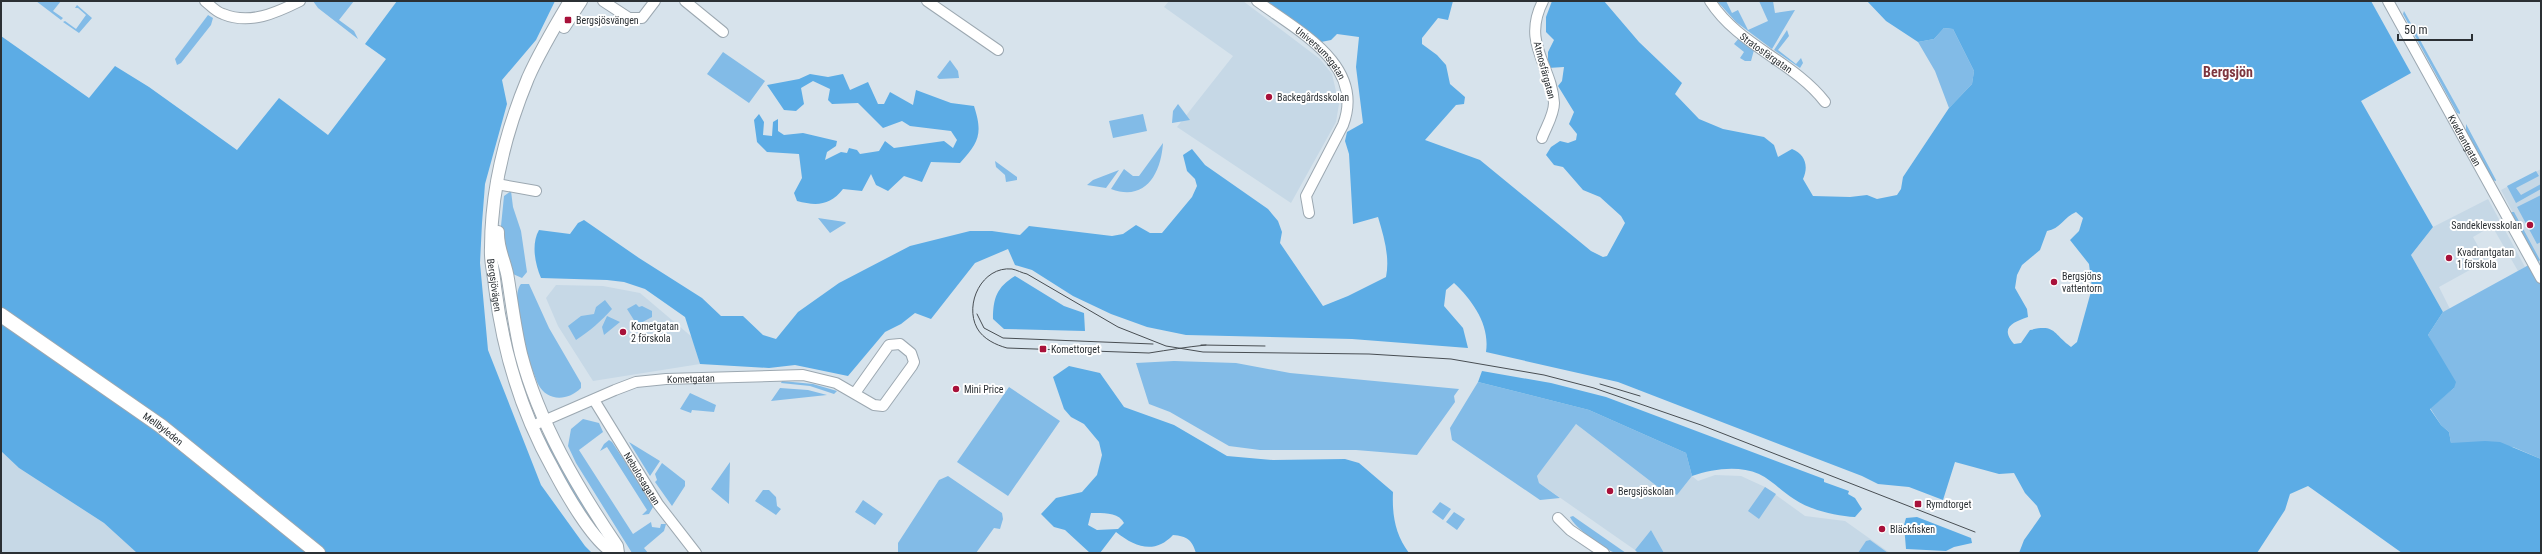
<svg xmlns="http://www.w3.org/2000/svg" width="2542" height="554" viewBox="0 0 2542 554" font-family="'Roboto Condensed',sans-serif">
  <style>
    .built { fill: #c6d8e6 }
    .green { fill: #82bbe7 }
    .forest { fill: #5cace5; fill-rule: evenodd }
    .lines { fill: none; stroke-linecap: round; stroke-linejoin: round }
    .minor-casing { stroke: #9ca8b1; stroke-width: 12 }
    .tertiary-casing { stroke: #9ca8b1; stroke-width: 14 }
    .secondary-casing { stroke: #9ca8b1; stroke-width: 16 }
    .minor { stroke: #fff; stroke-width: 10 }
    .tertiary { stroke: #fff; stroke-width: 12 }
    .secondary { stroke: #fff; stroke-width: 14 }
    .tram { stroke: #484e53; stroke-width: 1 }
    .poi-dot { fill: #a8113a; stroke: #fff; stroke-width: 1.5 }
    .labels { text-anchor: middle; stroke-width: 4; stroke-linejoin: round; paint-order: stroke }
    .poi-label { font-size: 10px; fill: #2b3034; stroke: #fff; text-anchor: start }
    .street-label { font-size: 10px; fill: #2b3034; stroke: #fff }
    .district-label { font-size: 14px; font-weight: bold; fill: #7e363f; stroke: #fff }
  </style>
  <rect width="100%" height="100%" fill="#d7e3ec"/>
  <path class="built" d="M1169 1H1243L1320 59 1332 74 1339 104 1336 122 1291 203 1177 127 1233 56 1164 7Z
    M2541 169V266L2501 190Z
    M2488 199 2525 267 2518 271 2492 226 2473 237 2486 261 2439 287 2450 309 2443 312 2411 255 2433 227Z
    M556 285 603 286 640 293 692 337 700 364 593 381 558 326 546 298Z
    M1576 424 1658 487 1677 495 1692 476 1698 481 1715 475 1741 476 1765 487 1805 516 1845 521 1890 553H1664L1651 530 1635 550 1539 483 1537 476Z
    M1 451 19 468 104 523 137 553H1Z"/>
  <path class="green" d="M36 1H61L53 11 63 18 61 20Z
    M313 1H354L339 20 354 31 358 39 318 8Z
    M1717 1H1726L1732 13 1738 10 1748 30 1768 21 1759 1H1773L1775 13 1795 10 1772 49 1736 22Z
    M77 5 92 18 79 33 63 22 65 21 76 29 86 15 78 8H75Z
    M2404 11 2460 112V114L2457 113 2403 14Z
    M208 15 213 18 211 25 181 63 177 65 175 59Z
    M1944 28 1953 29 1974 71 1972 84 1949 108 1935 71 1918 42 1934 39Z
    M1787 30 1789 36 1778 50 1796 64 1801 58 1803 63 1800 68 1774 50Z
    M1739 38 1754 50 1751 61H1745L1740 58 1744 52 1734 44Z
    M723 52 765 81 749 103 707 74Z
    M950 60 958 71 959 78 939 79 937 77Z
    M1178 104 1190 120 1172 123 1173 111Z
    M1143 114 1147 131 1113 138 1109 121Z
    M2466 124 2496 180V181L2492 180 2466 131Z
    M1163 143C1161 173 1146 202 1111 189L1124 169 1133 176H1139Z
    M995 161 1017 177V180L1006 182 1005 175 996 167Z
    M1119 170 1106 188 1087 185 1093 180Z
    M2536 171 2539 176 2516 188 2521 195 2541 184V189L2516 203 2507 186Z
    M511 191 513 207 521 231 527 272 522 278 513 274 500 236 504 196Z
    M2541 195V242L2537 244 2517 207Z
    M2511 212H2514L2540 260 2538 262 2541 266V459L2513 447 2451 443 2449 432 2441 425 2430 408 2454 388 2428 335 2443 312 2536 261Z
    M818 218 845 222 846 223 830 233Z
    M521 284H529L549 328 581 383V388C568 401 547 402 538 384 530 366 508 299 521 284Z
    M605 300 612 309C601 321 590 331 576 340L568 326 581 316 594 314 596 307Z
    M636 304 639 307 642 306 652 311V317L637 325 627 309Z
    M607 316 620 322 604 335 602 327Z
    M1174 361 1236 363 1290 373 1459 389 1454 396 1455 402 1417 455 1356 450H1260L1229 446 1170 412 1149 404 1136 363Z
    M782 381 813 384 837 391 834 394 810 386 781 383Z
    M1478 382 1589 410 1686 453 1692 476 1677 495 1658 487 1576 424 1537 476 1539 483 1560 498 1540 500 1452 440 1450 428Z
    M1009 387 1060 421 1008 496 957 462Z
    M780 388 808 390 827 395 771 401Z
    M690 393 716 405 714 412 692 410 691 413 680 409Z
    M583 419 599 423 603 432 579 450 633 534 651 522 652 527 660 528 661 524H666L664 531 644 548 648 553H632L576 463 568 446 571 429Z
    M545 432 610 547 574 499 544 441Z
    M609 440 612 442 652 502 653 507 649 514 642 515 647 510 607 447 600 451 604 444Z
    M629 442 660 461 650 476Z
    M730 462 729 503V504L711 489Z
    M662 463 685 481V486L672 506 655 482 657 480 655 474Z
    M948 476 1002 513 1003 519 1000 529 994 528 976 553H898V543L939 480Z
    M1765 487 1776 494 1759 519 1748 511Z
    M763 490H769L776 497 777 506 781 509 776 515 755 501Z
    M863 500 883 514 875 525 855 512Z
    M1440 502 1451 509 1443 520 1432 512Z
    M1454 512 1465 519 1457 530 1446 522Z
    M1573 516 1580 521 1626 553C1622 553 1617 554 1613 552 1602 547 1575 528 1570 517Z
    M1651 530 1664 553H1638L1635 550Z
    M1870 540 1888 553H1858L1866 541Z"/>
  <path class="forest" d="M397 1H555L536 40 502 80 507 104 485 184 482 223 480 263 488 350 541 485 585 546 592 553H137L104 523 19 468 1 451V36L89 98 115 66 149 87 237 150 279 98 328 135 386 59 365 44Z
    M1266 1H1453L1448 20 1438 18 1422 38V44L1437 55 1446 65 1450 84 1465 97 1464 104 1456 105 1425 140 1480 160 1591 251 1603 257 1607 256 1625 223 1621 216 1600 197 1583 190 1563 167 1554 165 1546 155 1551 147 1560 141 1568 143 1576 140 1577 134 1569 124 1574 112 1558 86 1562 81 1564 67 1548 68V52L1554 40 1546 32V17L1552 1H1604L1639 42 1682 83 1675 94 1699 119 1723 129 1764 137 1774 145 1778 157 1792 149C1805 154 1809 166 1803 179L1813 196 1850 197 1867 195 1877 199 1897 195 1901 189 1903 177 1949 108 1972 84 1974 71 1953 29 1944 28 1934 39 1918 42 1886 21 1867 1H2371L2411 73 2361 101 2433 227 2411 255 2443 312 2428 335 2456 382 2454 388 2430 409 2441 425 2449 432 2451 443 2485 441 2500 442 2541 459V553H2402L2308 486 2290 494 2285 510 2257 553H2019L2024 540 2041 516 2037 506 2025 493 2014 473 1999 474 1955 462 1943 500 1909 487 1878 484 1862 476 1618 382 1486 352C1490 325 1473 301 1454 283L1446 290 1444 306 1463 328 1468 348 1352 339 1186 335 1147 327 1111 314 1073 296 1032 270 1015 265 1008 249 975 263 931 319 915 313 901 324 885 332 848 376 795 365 769 368 700 364 685 317 645 289 624 282 607 280 541 278C535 264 531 244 539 230L570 234 578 223 584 220 639 258 702 298 721 316H743L763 335 776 339 798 312 839 283 910 246 970 231H992L1020 235 1029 226 1112 236 1123 234 1136 225 1150 233H1162L1192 197 1197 186 1195 179 1187 171 1183 155 1192 149 1205 165 1268 209 1278 221 1282 232 1280 243 1323 306 1348 296 1386 277C1390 257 1384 237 1378 217L1353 224 1349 154 1345 141 1347 132 1363 123 1356 67 1359 37 1337 34 1331 40 1321 42ZM2076 212 2083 218 2079 231 2070 240 2089 264 2092 288 2077 342 2071 347C2052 333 2056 324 2030 330L2021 343 2014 344C1999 327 2014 322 2028 317L2027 309 2015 288 2017 275 2022 265 2040 250 2047 231C2060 229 2064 217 2076 212Z
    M810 74 828 77 843 74 850 90 868 82 878 104H884L890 92 913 105 916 90 951 103 974 106C983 134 979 142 960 163L931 162 922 182 904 176 888 191 876 185 871 174 862 191 843 189C830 206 816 206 797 201L794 193 802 178 799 154 767 152 757 142 754 120 759 114 764 122 763 135 772 136 773 122 778 119V131L784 135 803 133 837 141 836 146 827 152 825 160 841 152 847 153 849 148 857 150 860 154 879 151 885 141 894 148 944 141 953 148 957 140 951 131 910 126 902 121 883 128 858 103 832 104 828 100 830 89 813 81 801 88 804 104 796 111 784 110 767 85 799 79Z
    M1015 276 1064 306 1084 313 1085 331 1004 329 993 319C993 298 997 287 1015 276Z
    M1069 366 1100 373 1124 407 1174 425 1227 456 1273 460 1345 459 1359 463 1393 492C1392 515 1395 534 1409 553H1196C1192 540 1187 536 1173 535 1155 554 1136 548 1116 532L1100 553H1090L1065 530 1054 527 1041 514 1056 498 1082 492 1097 475 1102 455 1099 442 1084 424 1071 417 1064 409 1053 377ZM1091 513C1102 513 1119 512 1124 523L1118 529 1097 530 1088 525Z
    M1482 371 1551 383 1606 397 1824 479V482L1849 491 1848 494 1855 498 1862 509 1855 517C1836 516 1810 510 1794 499 1782 492 1772 480 1759 474 1738 465 1713 469 1692 476L1686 453 1589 410 1478 382Z
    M1917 517 1971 538 1972 543 1954 547 1946 551 1906 549 1904 525 1906 518Z"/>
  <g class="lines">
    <defs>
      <g id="minor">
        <path d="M205 1C210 5 216 12 223 14 250 25 276 13 300 1"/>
        <path d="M603 1 629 18H642L655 1"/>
        <path d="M685 1 723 32"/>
        <path d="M927 1 998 50"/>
        <path id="s1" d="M1257 1C1298 31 1366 65 1343 125L1306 196 1309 213"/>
        <path id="s2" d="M1710 1C1738 45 1793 61 1825 102"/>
        <path id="s3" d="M2388 1 2541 278"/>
        <path d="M1542 138C1546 127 1554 115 1554 103 1552 65 1521 44 1543 1"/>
        <path d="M497 184 536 191"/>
        <path id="s4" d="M594 400 658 504 696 553"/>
        <path id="s5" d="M532 426 615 390 636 382 666 379 803 375 836 383 874 405 883 406 912 366 914 362 911 353 900 344 889 345 855 393"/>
        <path d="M1558 518 1570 530 1604 553"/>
      </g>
      <g id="tertiary">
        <path id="s6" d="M570 1C555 26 540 51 528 78 506 131 491 190 491 248 490 261 494 274 495 287 503 352 521 412 553 469 564 490 594 544 615 553"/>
        <path d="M564 27 581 1"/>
        <path d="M498 232C497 249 506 263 508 279 512 304 515 329 521 354 539 423 577 487 617 546L618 553"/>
      </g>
      <g id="secondary">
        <path id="s7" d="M1 315 161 426 318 553"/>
      </g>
    </defs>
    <use href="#minor" class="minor-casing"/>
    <use href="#tertiary" class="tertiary-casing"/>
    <use href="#secondary" class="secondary-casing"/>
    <use href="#minor" class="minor"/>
    <use href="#tertiary" class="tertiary"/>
    <use href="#secondary" class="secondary"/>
    <path class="tram" d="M977 314 984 328 1003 338 1153 344
      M1201 345 1265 346
      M1206 345C1187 347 1168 350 1149 353L1007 348C996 345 983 339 977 328 964 304 982 266 1012 269 1017 270 1022 273 1027 274L1118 327 1166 346 1203 352 1369 354 1451 359 1544 375 1594 388 1701 425 1975 532
      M1600 384 1640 396"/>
  </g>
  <g class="poi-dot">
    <rect x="564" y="16" width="8" height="8" rx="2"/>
    <circle cx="1269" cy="97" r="4"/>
    <circle cx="2530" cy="225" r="4"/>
    <circle cx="2449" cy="258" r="4"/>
    <circle cx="2054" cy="282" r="4"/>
    <circle cx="623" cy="332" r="4"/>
    <rect x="1039" y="345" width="8" height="8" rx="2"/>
    <circle cx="956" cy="389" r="4"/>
    <circle cx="1610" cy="491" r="4"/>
    <rect x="1914" y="500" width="8" height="8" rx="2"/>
    <circle cx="1882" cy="529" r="4"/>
  </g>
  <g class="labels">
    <g class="poi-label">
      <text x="576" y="24">Bergsjösvängen</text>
      <text x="1277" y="101">Backegårdsskolan</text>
      <text x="2522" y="229" text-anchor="end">Sandeklevsskolan</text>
      <text x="2457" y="256">Kvadrantgatan<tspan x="2457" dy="12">1 förskola</tspan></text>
      <text x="2062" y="280">Bergsjöns<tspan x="2062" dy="12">vattentorn</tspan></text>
      <text x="631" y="330">Kometgatan<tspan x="631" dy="12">2 förskola</tspan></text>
      <text x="1051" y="353">Komettorget</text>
      <text x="964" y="393">Mini Price</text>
      <text x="1618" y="495">Bergsjöskolan</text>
      <text x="1926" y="508">Rymdtorget</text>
      <text x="1890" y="533">Bläckfisken</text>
    </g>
    <g class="street-label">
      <text dy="4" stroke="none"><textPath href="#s2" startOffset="77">Stratosfärgatan</textPath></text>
      <text dy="4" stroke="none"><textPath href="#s1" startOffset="83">Universumsgatan</textPath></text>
      <text transform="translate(1545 70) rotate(75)" y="4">Atmosfärgatan</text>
      <text dy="4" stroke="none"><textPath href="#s3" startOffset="159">Kvadrantgatan</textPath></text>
      <text dy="4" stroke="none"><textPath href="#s6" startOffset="300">Bergsjövägen</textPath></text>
      <text dy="4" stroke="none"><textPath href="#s5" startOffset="168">Kometgatan</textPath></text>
      <text dy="4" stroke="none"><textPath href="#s7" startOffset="198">Mellbyleden</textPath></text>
      <text dy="4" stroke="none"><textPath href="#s4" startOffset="92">Nebulosagatan</textPath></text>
    </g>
    <g class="district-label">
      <text x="2228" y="77">Bergsjön</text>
    </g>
  </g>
  <rect width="2542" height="554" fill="none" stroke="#2b3034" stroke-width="4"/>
  <path d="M2398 34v6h74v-6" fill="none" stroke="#2b3034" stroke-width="2"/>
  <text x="2404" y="34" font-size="12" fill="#2b3034" stroke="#ffffff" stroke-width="3" paint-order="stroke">50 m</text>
</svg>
